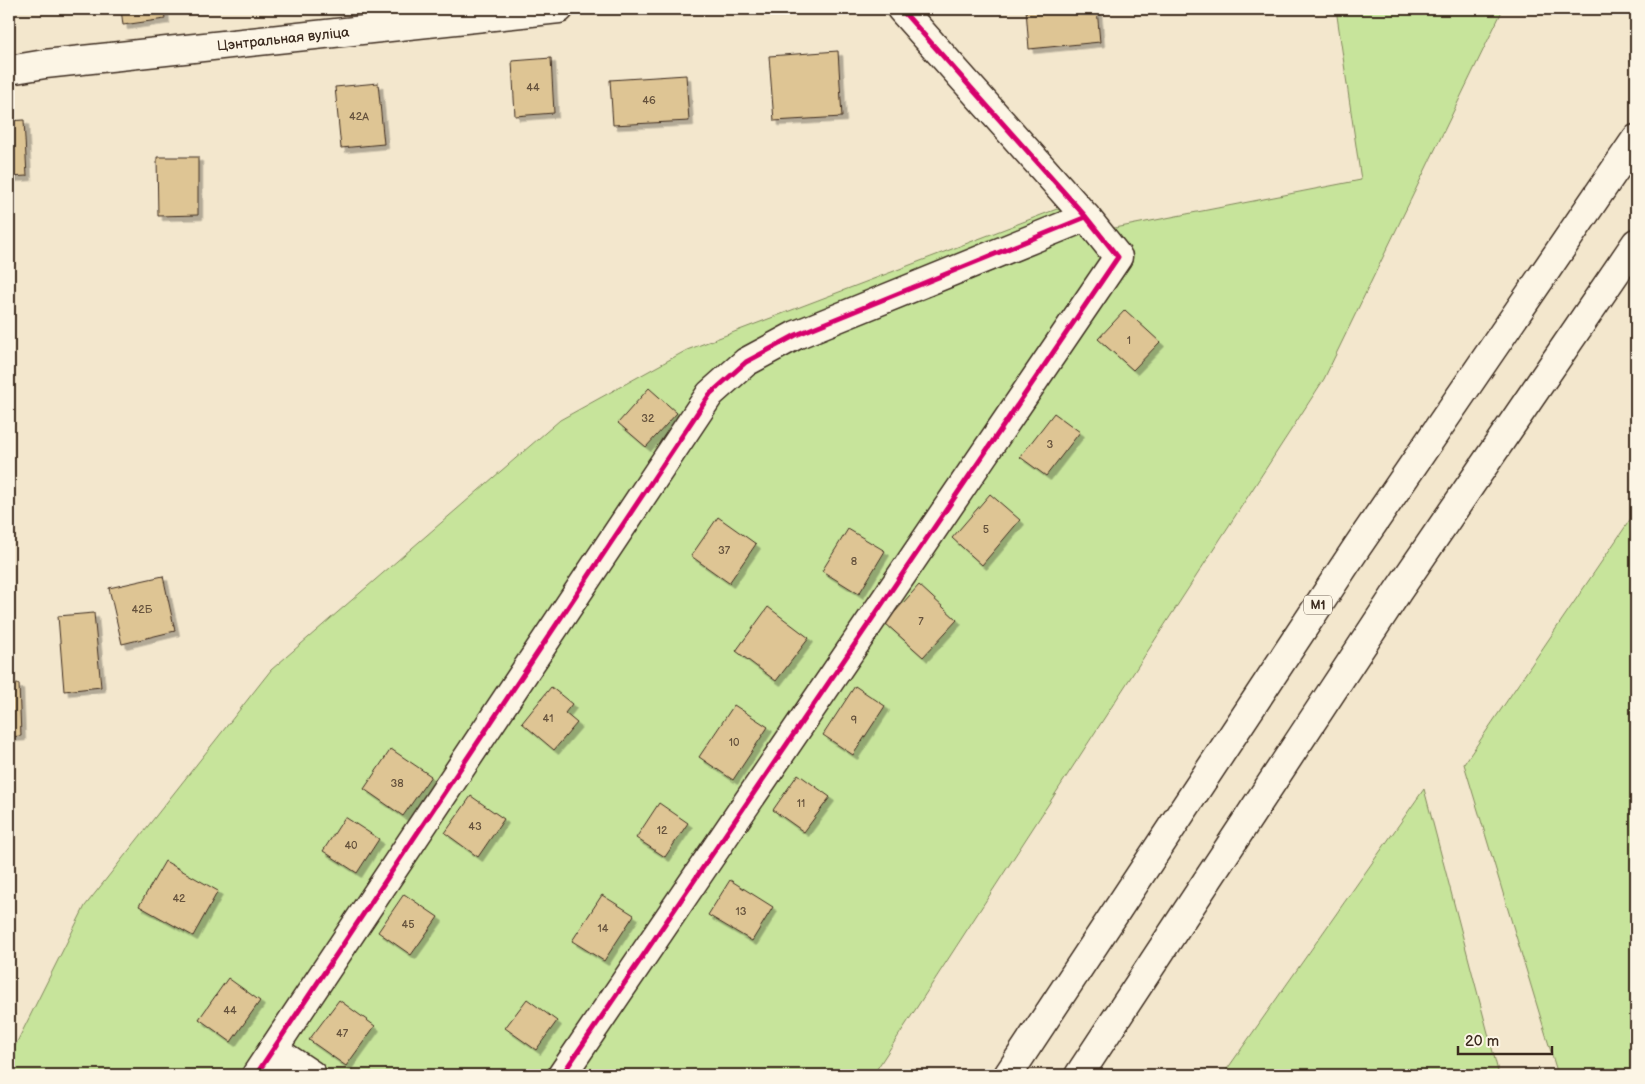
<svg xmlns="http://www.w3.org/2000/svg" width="1645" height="1084" viewBox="0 0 1645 1084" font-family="'Balsamiq Sans',sans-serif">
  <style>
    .green { fill: #c7e49b; stroke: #81875c }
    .building { fill: #dec594; stroke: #3b2a1e; filter: url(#shadow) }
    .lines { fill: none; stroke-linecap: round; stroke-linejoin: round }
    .street-casing { stroke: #3b2a1e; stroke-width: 31 }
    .highway-casing { stroke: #3b2a1e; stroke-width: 31 }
    .street { stroke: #fcf5e5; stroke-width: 28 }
    .highway { stroke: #fcf5e5; stroke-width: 28 }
    .cycleway-casing { stroke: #fcf5e5; stroke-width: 8 }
    .cycleway { stroke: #d6006c; stroke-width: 5 }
    .labels { text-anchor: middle; stroke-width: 4.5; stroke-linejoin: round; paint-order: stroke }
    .number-label { font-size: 11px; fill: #64513c }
    .shield { fill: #fcf5e5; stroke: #75675a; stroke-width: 1 }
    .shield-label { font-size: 12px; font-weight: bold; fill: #3b2a1e }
    .street-label { font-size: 14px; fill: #3b2a1e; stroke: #fcf5e5 }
  </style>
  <defs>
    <filter id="shadow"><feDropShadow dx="4.5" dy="4.5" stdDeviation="0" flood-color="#0004"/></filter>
  </defs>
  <rect width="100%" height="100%" fill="#f3e7cd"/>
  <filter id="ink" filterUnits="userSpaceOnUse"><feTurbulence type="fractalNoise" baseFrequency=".02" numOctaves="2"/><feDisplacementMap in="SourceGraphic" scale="10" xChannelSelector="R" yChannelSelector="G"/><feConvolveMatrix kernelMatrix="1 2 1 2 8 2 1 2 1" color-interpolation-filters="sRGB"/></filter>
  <g filter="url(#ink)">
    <path class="green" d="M1336 9H1503L1324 379 873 1075H9V1058L85 906 271 670 560 420 687 350 1057 209 1115 228 1361 180Z
      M1636 511V1075H1558L1464 764Z
      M1424 789 1499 1075H1223Z"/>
    <path class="building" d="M121 9H164L165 19 123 25Z
      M1026 9H1097L1100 42 1029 49Z
      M838 51 842 117 774 121 769 56Z
      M551 58 554 113 515 116 512 61Z
      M686 75 689 121 613 125 610 80Z
      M378 83 384 144 341 148 335 87Z
      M24 120 27 176 9 177V121Z
      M157 157H198V215L158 216Z
      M1125 310 1160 342 1133 370 1098 339Z
      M649 388 677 413 646 447 618 423Z
      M1054 413 1080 432 1046 476 1020 457Z
      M990 494 1020 520 982 565 952 538Z
      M718 517 756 544 729 583 691 556Z
      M848 529 885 551 859 594 822 571Z
      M163 576 175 631 122 644 109 588Z
      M919 585 957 620 923 657 885 623Z
      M768 607 809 638 776 681 736 651Z
      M94 613 101 687 64 691 58 616Z
      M19 684 21 736 9 737V685Z
      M855 686 885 706 853 755 823 735Z
      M551 687 572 704 565 713 577 723 554 750 522 723Z
      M734 705 768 727 733 780 699 757Z
      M391 749 431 776 403 816 364 789Z
      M798 774 830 797 804 832 773 810Z
      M471 796 504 819 478 857 445 833Z
      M659 803 688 823 665 857 636 838Z
      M345 817 379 839 357 873 323 851Z
      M165 861 218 891 193 936 139 906Z
      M730 880 773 907 752 941 708 915Z
      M404 894 438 917 411 955 378 932Z
      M602 895 634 915 604 961 572 941Z
      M228 978 260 1001 231 1042 199 1019Z
      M527 999 557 1021 536 1050 505 1028Z
      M339 1000 375 1026 346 1066 309 1040Z"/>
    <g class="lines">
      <defs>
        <g id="street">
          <path id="s1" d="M9 70 45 64 559 9"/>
          <path d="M273 1049 312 1075"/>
          <path d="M256 1075 710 394 746 362 796 335 1086 217"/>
          <path d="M562 1075 1118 257 1086 217 901 9"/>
        </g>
        <path id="highway" d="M1008 1075 1357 547 1636 139
          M1079 1075 1398 591 1636 243"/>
      </defs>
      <use href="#street" class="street-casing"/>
      <use href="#highway" class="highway-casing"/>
      <use href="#street" class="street"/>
      <use href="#highway" class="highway"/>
      <defs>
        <path id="cycleway" d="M256 1075 710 394 746 362 796 335 1086 217
          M562 1075 1118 257 1086 217 901 9"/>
      </defs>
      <use href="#cycleway" class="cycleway-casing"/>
      <use href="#cycleway" class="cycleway"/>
    </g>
  </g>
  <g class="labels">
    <g class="number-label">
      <text x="533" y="91">44</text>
      <text x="649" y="104">46</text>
      <text x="359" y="120">42А</text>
      <text x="1129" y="344">1</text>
      <text x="648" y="422">32</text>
      <text x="1050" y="448">3</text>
      <text x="986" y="533">5</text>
      <text x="724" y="554">37</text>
      <text x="854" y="565">8</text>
      <text x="142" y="613">42Б</text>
      <text x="921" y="625">7</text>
      <text x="548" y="722">41</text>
      <text x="854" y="724">9</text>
      <text x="734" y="746">10</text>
      <text x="397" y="787">38</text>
      <text x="801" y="807">11</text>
      <text x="475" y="830">43</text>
      <text x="662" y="834">12</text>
      <text x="351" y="849">40</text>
      <text x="179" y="902">42</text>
      <text x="741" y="915">13</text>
      <text x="408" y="928">45</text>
      <text x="603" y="932">14</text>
      <text x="230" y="1014">44</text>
      <text x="342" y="1037">47</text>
    </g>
    <rect class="shield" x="1304" y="595.5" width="28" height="19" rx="4"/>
    <g class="shield-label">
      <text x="1318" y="609">М1</text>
    </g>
    <g class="street-label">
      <text dy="5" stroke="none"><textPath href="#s1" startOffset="276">Цэнтральная вуліца</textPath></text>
    </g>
  </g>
  <rect width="1645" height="1084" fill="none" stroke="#fcf5e5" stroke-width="30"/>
  <rect x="15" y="15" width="1615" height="1054" fill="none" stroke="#3b2a1e" stroke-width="2" filter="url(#ink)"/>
  <path d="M1458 1046v8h94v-8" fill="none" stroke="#3b2a1e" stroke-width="2.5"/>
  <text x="1465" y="1046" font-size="15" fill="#3b2a1e" stroke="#fcf5e5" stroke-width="4" paint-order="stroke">20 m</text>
</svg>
